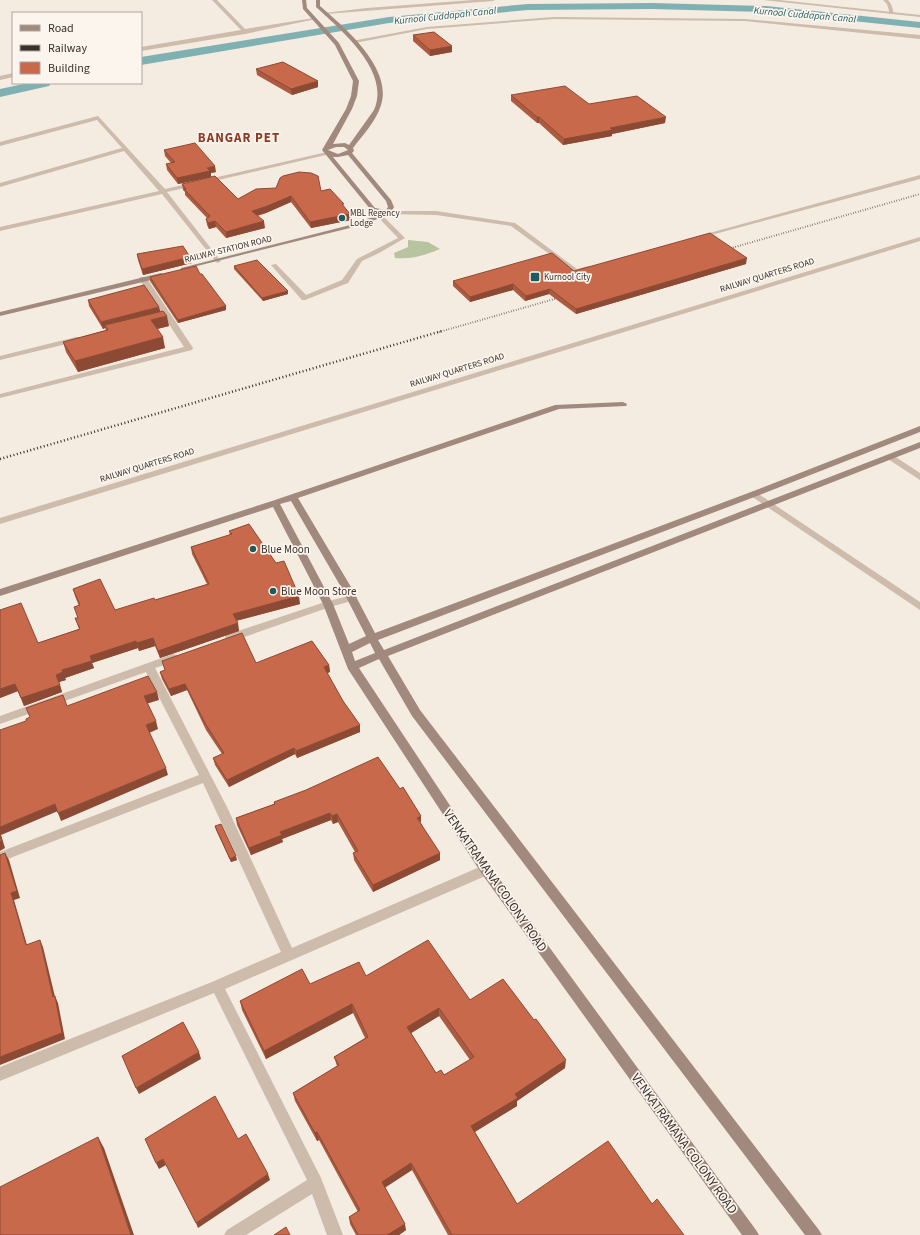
<svg xmlns="http://www.w3.org/2000/svg" width="920" height="1235" viewBox="0 0 920 1235" font-family="'Source Sans 3',sans-serif">
  <style>
    .green { fill: #b8c4a0 }
    .lines { fill: none; stroke-linecap: round; stroke-linejoin: round }
    .canal { fill: #7fb0b2; fill-rule: evenodd }
    .lane { fill: #cdbbac; fill-rule: evenodd }
    .street { fill: #cdbbac; fill-rule: evenodd }
    .secondary { fill: #a18a7d; fill-rule: evenodd }
    .rail-far1 { stroke: #3b302b; stroke-width: 2; stroke-dasharray: 0.5 2; stroke-linecap: butt }
    .rail { stroke: #3b302b; stroke-width: 2.5; stroke-dasharray: 1 2.5; stroke-linecap: butt }
    .wall { fill: #ac5a40; fill-rule: evenodd }
    .shaded-wall { fill: #8c4a34 }
    .building { fill: #c8694b; stroke: #8c4a34; fill-rule: evenodd }
    .poi-dot { fill: #1f5a5e; stroke: #fbf5ee; stroke-width: 1.5 }
    .labels { text-anchor: middle; stroke-width: 3.5; stroke-linejoin: round; paint-order: stroke }
    .far-poi-label { font-size: 9px; fill: #3b302b; stroke: #fbf5ee; text-anchor: start }
    .far-street-label { font-size: 9px; fill: #3b302b; stroke: #fbf5ee }
    .far-water-label { font-size: 10px; font-style: italic; fill: #1f5a5e; stroke: #fbf5ee }
    .poi-label { font-size: 11px; fill: #3b302b; stroke: #fbf5ee; text-anchor: start }
    .far-district-label { font-size: 13px; font-weight: bold; letter-spacing: 1px; fill: #8c3b22; stroke: #fbf5ee }
    .near-street-label { font-size: 13px; fill: #3b302b; stroke: #fbf5ee }
  </style>
  <rect width="100%" height="100%" fill="#f4ebe1"/>
  <path class="green" d="M408 240 428 242 440 249C423 256 413 259 395 258L394 253 408 247Z"/>
  <g class="lines">
    <path class="canal" d="M652 3 766 6 920 22V28L766 12 652 9 528 10 389 23 141 65V57L389 17 528 4Z
      M28 83H51L49 86 0 97V89Z"/>
    <path class="lane" d="M473 0H495L493 1 326 14 324 13 367 8Z
      M763 0H779L920 15V17Z
      M554 17 745 19 920 35V39L745 21 554 19 427 29 355 43 352 41 427 27Z
      M920 175V179L700 238 695 237Z
      M388 211H436L515 223 577 269 588 266 592 268 578 272H574L511 226 436 215 386 214V212Z
      M378 215H382L405 238 379 253 362 261 348 283 305 300H302L271 265 276 264 306 295 342 280 357 259 398 238 378 217Z"/>
    <path class="street" d="M212 0H217L245 29 314 18 316 19 245 34 141 51V47L241 30Z
      M883 0H888L891 4 894 14H890L887 4Z
      M13 73V77L0 80V76Z
      M98 116 165 189 327 152 330 154 167 192 220 260 221 261 218 263 216 262 162 194 0 231V227L159 191 124 151 0 187V183L122 148 97 120 0 146V142Z
      M920 237V241L0 524V518Z
      M140 277H146L193 348 192 350 0 398V394L184 347 139 279Z
      M76 337H79V341L0 360V356Z
      M891 454 920 473V480L888 459 887 457Z
      M754 491 920 602V610L751 496 750 494 751 492Z
      M352 595 355 596 357 598 355 600 330 607 230 642 226 641 225 638 226 635 325 602Z
      M173 654 177 655 178 658 177 661 155 668 227 807 292 948 482 866 486 865 490 866 492 870 490 874 225 989 321 1178 343 1235H327L312 1194 246 1235H224L227 1230 307 1180 214 993 0 1081V1067L212 982 281 952 203 783 0 862V852L199 775 146 672 0 724V716Z"/>
    <path class="secondary" d="M302 0H306L307 8 339 43 359 81 357 96 352 109 333 144 345 143 349 145 374 110C391 71 341 30 316 7V0H320V6C344 27 393 68 381 105 376 121 363 135 353 148L354 151 352 153 391 200 394 207 390 214 362 225 181 270V268L358 223 381 213 371 210 322 150 346 109 351 96 353 81 335 45 303 9ZM336 147H344L348 150 338 154 328 150ZM348 155 386 201 388 207 386 210 375 208 333 157H338Z
      M161 273 165 275 164 277 0 316V312Z
      M623 402 627 404 626 406 559 409 298 498 351 587 375 633 751 492 920 426V432L757 496 378 640 384 650 920 442V448L388 656 420 710 819 1230 822 1235H805L412 716 379 659 359 668 490 866 756 1230 759 1235H742L482 874 348 669 323 604 273 507 0 596V589L272 501 555 405ZM291 501 341 587 366 636 349 644 333 604 280 504ZM370 643 375 653 355 661 352 652Z"/>
    <path class="rail-far1" d="M721 251 920 194
      M439 332 565 296"/>
    <path class="rail" d="M0 459 442 331"/>
  </g>
  <path class="wall" d="M413 35 452 52 430 56 413 41Z
    M256 69 318 87 292 95 257 75Z
    M511 95 589 104 665 123 612 134V136L563 145 539 123H537L511 101Z
    M164 150 216 172 211 173V177L178 184 167 170 166 164 171 163 165 156Z
    M182 184 238 199 321 191 345 208 351 220 311 228 291 202 266 213 257 216 265 228 226 238 216 227 209 229 207 225 206 219 207 218 185 195V192L183 190Z
    M137 254 190 257 192 263 143 275 138 260Z
    M746 264 576 314 549 294 525 301 513 290 470 302 453 286V281L574 271Z
    M234 266 288 294 263 301 234 269Z
    M200 274 226 306V310L178 323 150 281V277Z
    M88 300 160 311 169 326 157 329 165 348 78 372 66 352 63 342 106 330 105 328 103 329 89 306Z
    M229 531 300 604 236 621 239 631 160 658 155 646 139 651 138 648 92 663 94 668 65 678 66 680 59 682 62 692 24 706 18 691 0 698 38 643 79 629 75 618H78L79 606 75 596 73 589 115 610 155 600 207 584 192 554 191 547 230 535Z
    M162 661 329 665 330 672 327 673 343 701 360 725V732L297 758 295 754 229 787 215 765 213 758 222 754 206 730 187 690 171 696 162 679 160 672 165 670Z
    M274 802 421 823 440 860 373 892 354 860 353 853 355 852 338 822 333 824 331 820 282 839 283 842 251 855 237 825 236 818 274 804Z
    M215 826 237 860 231 862 216 830Z
    M366 976 470 1000 565 1068 517 1101V1106L475 1132 517 1204H652L684 1235H448L412 1170 385 1187 406 1230 399 1235H356L350 1224 349 1217 358 1212 319 1140 317 1141 295 1101 293 1093 337 1066 334 1057 365 1038 353 1013 266 1059 242 1010 240 1001 310 984ZM439 1016 470 1060 444 1075 436 1073 411 1033Z"/>
  <path class="shaded-wall" d="M452 46V52L430 56V50Z
    M318 81V87L292 95 291 89Z
    M537 117H539V123H537Z
    M666 117 665 123 612 134V136L563 145 564 139 610 128Z
    M215 166 216 172 211 173V177L178 184 177 178 207 168Z
    M291 196V202L266 213 252 217V211Z
    M350 214 351 220 311 228 310 222Z
    M215 221 216 227 209 229 208 223Z
    M264 221 265 228 226 238V232Z
    M190 257 192 263 143 275 142 269Z
    M747 258 746 264 576 314V309Z
    M513 284V290L470 302V297Z
    M550 289 549 294 525 301 526 296Z
    M288 291V294L263 301 262 298Z
    M226 306V310L178 323V320Z
    M159 307 161 314 105 325V328L103 329 101 322Z
    M167 316 169 326 153 330 151 320Z
    M163 337 165 348 78 372 75 361Z
    M299 596 300 604 235 621 233 614Z
    M238 623 239 631 160 658 158 651Z
    M153 638 155 646 139 651 137 643Z
    M136 641 138 648 92 663 94 668 65 678 66 680 59 682 56 675 62 670 90 656Z
    M329 665 330 672 324 674V667Z
    M15 684 18 691 0 698V689Z
    M185 684 187 690 171 696 169 689Z
    M60 685 62 692 24 706 21 698Z
    M157 692 159 700 146 704 144 696Z
    M156 721 158 729 149 733 146 725Z
    M360 725V732L297 758 296 751Z
    M294 748 295 754 229 787 227 780Z
    M166 768 168 775 61 821 58 813Z
    M55 804 58 811 1 835 5 848 0 851V827Z
    M330 813 331 820 282 839 283 842 251 855 249 848 280 832Z
    M337 814 338 822 333 824 332 816Z
    M421 816V823L417 818Z
    M5 853 9 860 20 898 14 900 29 952 26 945 11 893Z
    M440 853V860L373 892V885Z
    M236 856 237 860 231 862 230 859Z
    M40 940 43 947 56 1001 55 996 58 1003 65 1039 0 1065V1057L53 997Z
    M352 1004 353 1013 266 1059 264 1051Z
    M439 1008V1016L408 1035 407 1027Z
    M199 1052 201 1059 139 1094 136 1088Z
    M566 1060 565 1068 517 1101V1106L471 1134V1126L515 1094Z
    M317 1132 319 1140 317 1141 315 1133Z
    M98 1137 104 1148 134 1235H131Z
    M163 1159 166 1165 159 1169 156 1163Z
    M411 1163 412 1170 383 1189 382 1182Z
    M268 1174 270 1180 198 1228 196 1223Z
    M405 1224 406 1230 399 1235H387Z"/>
  <path class="building" d="M434 32 452 46 430 50 413 35Z
    M283 62 318 81 291 89 256 69Z
    M565 86 589 104 637 96 666 117 610 128 613 130 564 139 539 117H537L511 95Z
    M195 143 215 166 207 168 210 171 177 178 166 164 175 162 164 150Z
    M299 172 311 173 318 176 321 191 330 189 344 204H342L350 214 310 222 291 196 265 207 252 211 264 221 226 232 215 221 208 223 206 219 210 216 184 189H186L182 184 215 176 238 199 256 189 276 188 280 178 283 176Z
    M710 233 747 258 576 309 550 289 526 296 513 284 470 297 453 281 552 253 574 271Z
    M183 246 190 257 142 269 137 254Z
    M257 260 288 291 262 298 234 266Z
    M196 266 200 274H202L226 306 178 320 150 277Z
    M144 285 159 307 101 322 88 300Z
    M163 311 167 316 151 320 163 337 75 361 63 342 108 330 105 325Z
    M249 524 276 563 284 561 299 596 233 614 238 623 158 651 153 638 137 643 136 641 90 656 92 661 62 670 63 672 56 675 60 685 21 698 15 684 0 689V610L21 603 38 643 80 629 75 618H78L74 607 80 605 73 589 100 579 115 610 154 598 155 600 209 584 191 547 232 534 229 531Z
    M242 633 256 663 312 641 329 665 324 667 343 701 360 725 296 751 294 748 227 780 213 758 224 753 205 723 185 684 169 689 160 672 165 670 162 661Z
    M148 676 157 692 144 696 156 721 146 725 166 768 58 813 55 804 0 827V730L26 721V719L30 717 26 708 63 695 67 706Z
    M378 757 400 789 403 787 421 816 417 818 440 853 373 885 353 853 358 851 337 814 332 816 330 813 280 832 282 835 249 848 236 818 275 804 274 802 306 790Z
    M221 824 236 856 230 859 215 826Z
    M0 834 2 841 0 842Z
    M5 853 17 891 11 893 26 945 40 940 53 997 55 996 62 1033 0 1057V855Z
    M428 940 470 1000 503 979 534 1020 536 1019 566 1060 515 1094 518 1098 471 1126 517 1204 608 1141 652 1204 657 1199 684 1235H452L411 1163 382 1182 405 1224 387 1235H358L349 1217 360 1210 317 1132 315 1133 293 1093 339 1065 334 1057 368 1037 352 1004 264 1051 240 1001 302 969 310 984 359 962 366 976ZM439 1008 474 1057 444 1075 441 1070 436 1073 407 1027Z
    M183 1022 199 1052 136 1088 122 1056Z
    M215 1096 238 1139 246 1134 268 1174 196 1223 163 1159 156 1163 145 1139Z
    M98 1137 131 1235H0V1187Z
    M286 1227 290 1235H274Z"/>
  <g class="poi-dot">
    <circle cx="342" cy="218" r="4"/>
    <rect x="530" y="272" width="10" height="10" rx="2"/>
    <circle cx="253" cy="549" r="4"/>
    <circle cx="273" cy="591" r="4"/>
  </g>
  <g class="labels">
    <g class="far-poi-label">
      <text x="350" y="216">MBL Regency<tspan x="350" dy="10">Lodge</tspan></text>
      <text x="544" y="280">Kurnool City</text>
    </g>
    <g class="far-street-label">
      <text transform="translate(228 249) rotate(-14)" y="3">RAILWAY STATION ROAD</text>
      <text transform="translate(767 275) rotate(-17)" y="3">RAILWAY QUARTERS ROAD</text>
      <text transform="translate(457 370) rotate(-17)" y="3">RAILWAY QUARTERS ROAD</text>
      <text transform="translate(147 465) rotate(-17)" y="3">RAILWAY QUARTERS ROAD</text>
    </g>
    <g class="far-water-label">
      <text transform="translate(805 14) rotate(5)" y="4">Kurnool Cuddapah Canal</text>
      <text transform="translate(445 15) rotate(-6)" y="4">Kurnool Cuddapah Canal</text>
    </g>
    <g class="poi-label">
      <text x="261" y="553">Blue Moon</text>
      <text x="281" y="595">Blue Moon Store</text>
    </g>
    <g class="far-district-label">
      <text x="239" y="142">BANGAR PET</text>
    </g>
    <g class="near-street-label">
      <text transform="translate(496 880) rotate(55)" y="5">VENKATRAMANA COLONY ROAD</text>
      <text transform="translate(685 1143) rotate(54)" y="5">VENKATRAMANA COLONY ROAD</text>
    </g>
  </g>
  <rect x="12" y="12" width="130" height="72" fill="#fbf5ee" stroke="#aea6a0"/>
  <rect x="20" y="25" width="20" height="6" fill="#a18a7d" stroke="#aea6a0"/>
  <text x="48" y="32" font-size="12" fill="#3b302b">Road</text>
  <rect x="20" y="45" width="20" height="6" fill="#3b302b" stroke="#aea6a0"/>
  <text x="48" y="52" font-size="12" fill="#3b302b">Railway</text>
  <rect x="20" y="62" width="20" height="12" fill="#c8694b" stroke="#aea6a0"/>
  <text x="48" y="72" font-size="12" fill="#3b302b">Building</text>
</svg>
